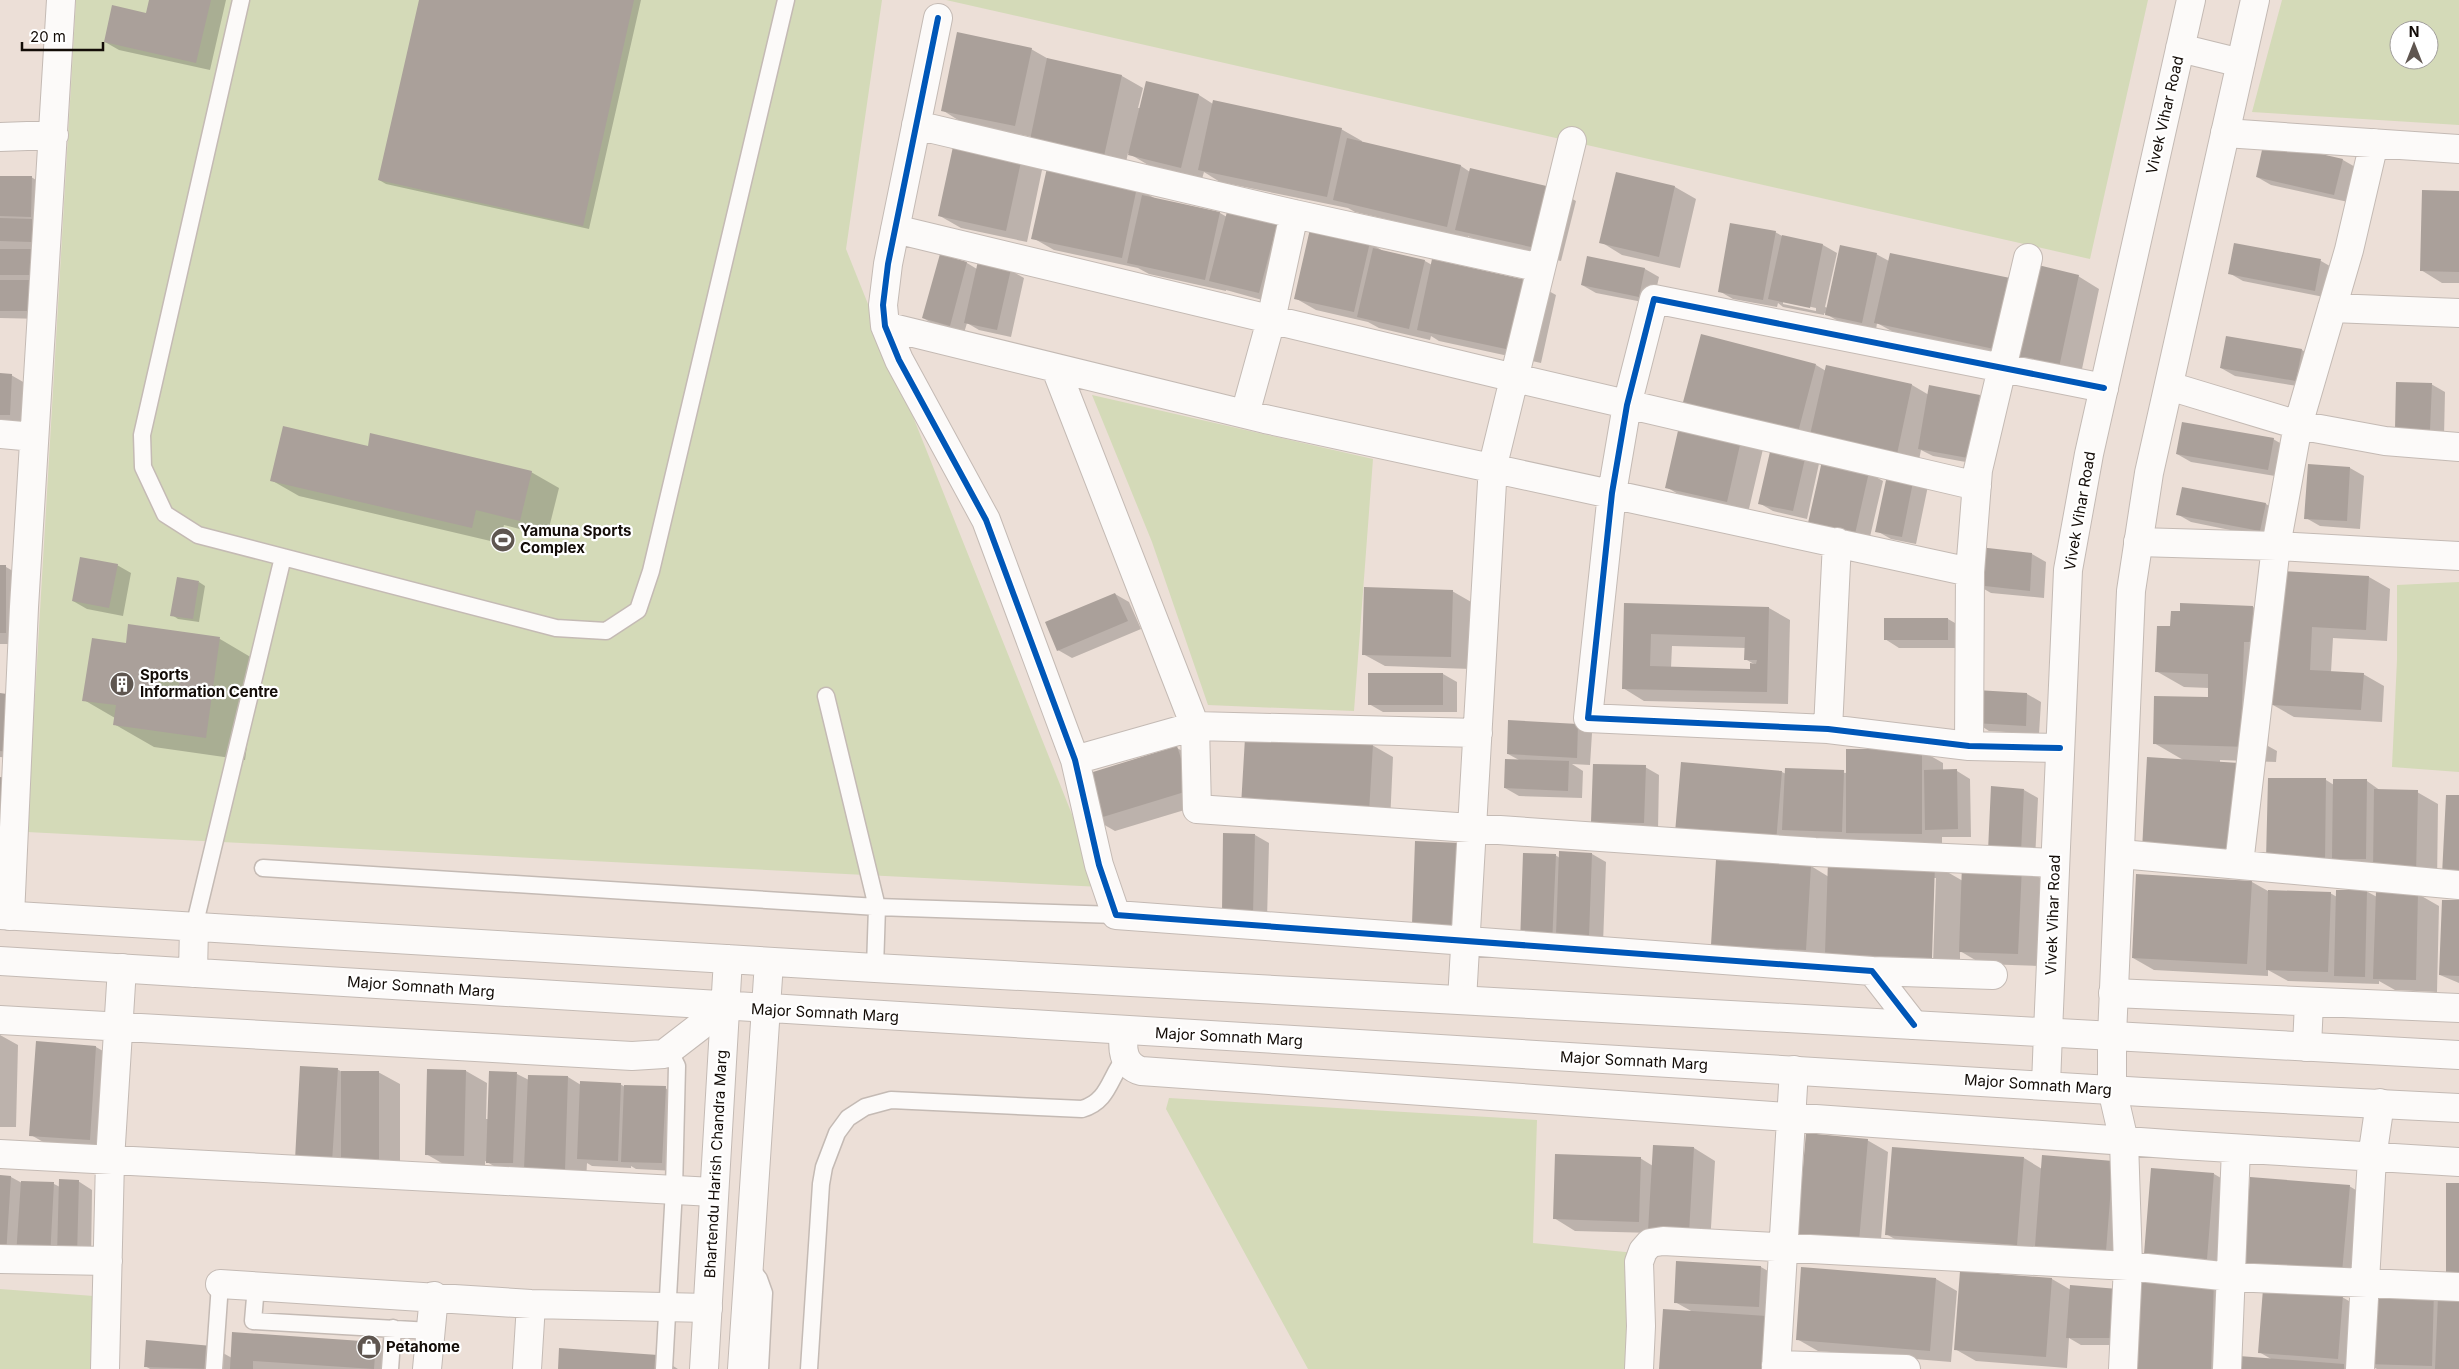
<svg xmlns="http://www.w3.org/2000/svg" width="2459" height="1369" viewBox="0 0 2459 1369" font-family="Inter,sans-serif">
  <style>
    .green { fill: #d4dab8; fill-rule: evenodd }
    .shadow { fill: #0003; fill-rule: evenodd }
    .building { fill: #aaa09a; fill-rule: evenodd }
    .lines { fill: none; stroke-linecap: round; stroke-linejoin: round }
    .service-casing { stroke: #c4bab4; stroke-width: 19 }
    .minor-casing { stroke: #c4bab4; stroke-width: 30 }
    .tertiary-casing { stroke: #c4bab4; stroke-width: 30 }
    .secondary-casing { stroke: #c4bab4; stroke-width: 30 }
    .service { stroke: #fcfaf9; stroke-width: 16 }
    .minor { stroke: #fcfaf9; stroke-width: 28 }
    .tertiary { stroke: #fcfaf9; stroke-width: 28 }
    .secondary { stroke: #fcfaf9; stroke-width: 28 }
    .cycleway-casing { stroke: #fff; stroke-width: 9 }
    .cycleway { stroke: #0057b8; stroke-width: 6 }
    .labels { text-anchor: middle; stroke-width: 4.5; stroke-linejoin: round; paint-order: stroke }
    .street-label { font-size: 15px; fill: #130c07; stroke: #fff }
    .poi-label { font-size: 15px; font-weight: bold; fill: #130c07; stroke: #fff; text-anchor: start }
  </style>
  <rect width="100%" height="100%" fill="#ecdfd7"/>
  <path class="green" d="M76 0H882L846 249 1101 887 27 832Z
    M946 0H2148L2090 259Z
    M2282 0H2459V125L2252 112ZM2399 30H2429V60H2399Z
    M1092 395 1373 459 1354 711 1208 705 1152 542Z
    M2459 582V772L2392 767 2397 660V585Z
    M1169 1098 1537 1120 1533 1243 1646 1254 1634 1369H1308L1166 1109Z
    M0 1289 107 1297 100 1369H0Z"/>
  <path class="shadow" d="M150 0H226L210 70 119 50 105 42 147 14Z
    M420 0H641L589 229 386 184 379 180Z
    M1031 49 1052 61 1122 76 1143 88 1138 108H1141L1147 83 1199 95 1213 104 1341 129 1362 141V143L1461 166 1470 172 1554 189 1576 201 1561 261 1477 241 1468 236V238L1355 212 1348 208 1220 182 1204 172 1202 179 1150 166 1128 153 1125 167 1032 137 963 123 942 110Z
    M1021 158 1042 170 1027 242 961 228 940 216Z
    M2343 160 2357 168 2348 202 2271 185 2257 177Z
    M1617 174 1675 187 1696 199 1680 268 1622 255 1601 242Z
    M0 177H31L45 185 46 249H29L45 258 44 319 0 318Z
    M1137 188 1156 199 1220 213 1227 217 1278 218 1280 305 1226 290V291L1149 274 1138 268 1054 250 1033 238Z
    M2459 192V283H2442L2421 270Z
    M1775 232 1784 237 1823 245 1837 253 1825 307 1828 308 1876 254 1889 261 2009 280 2078 276 2099 289 2079 383 1897 334 1877 323 1876 330 1840 322 1824 313V315L1783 307 1778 303 1777 307 1733 299 1719 291ZM1783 301 1816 308V311L1783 304Z
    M1370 243 1383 251 1425 261 1432 265 1534 283 1556 295 1541 363 1439 341 1431 336 1430 340 1379 328 1368 322 1316 310 1295 298Z
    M2235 244 2321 261 2335 269 2329 298 2243 281 2229 273Z
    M941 256 967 263 977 269 1010 270 1024 278 1011 337 979 330 967 323 964 333 937 326 923 318Z
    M1588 258 1645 269 1659 277 1653 304 1596 293 1582 285Z
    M2302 350 2316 358 2310 388 2235 376 2221 368Z
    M1816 365 1826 371 1827 367 1912 385 1929 395 1979 396 1993 404 1982 465 1933 456 1921 450 1918 465 1705 417Z
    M0 374 11 375 25 383 24 423 0 422Z
    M2431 384 2445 392 2444 437 2396 429Z
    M1681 423 1763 449 1748 513 1687 499 1666 487Z
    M2273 439 2287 447 2281 477 2191 462 2177 454Z
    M1773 444 1820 459 1807 519 1773 511 1759 503Z
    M369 447 531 472 559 488 547 536 504 525 499 543 299 496 271 480Z
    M2309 466 2350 468 2364 476 2360 529 2320 526 2306 518Z
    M1890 468 1929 481 1916 544 1891 539 1877 531Z
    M1869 473 1883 481 1869 541 1823 531Z
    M2266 504 2279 512 2274 539 2191 522 2177 514Z
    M2032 554 2046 562 2044 598 1991 593 1977 585Z
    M117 565 131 573 123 616 87 609 73 601Z
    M0 567H6L27 579 26 644H0Z
    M2369 577 2390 589 2387 641 2333 638 2331 672 2363 674 2384 686 2382 722 2294 717 2273 705 2276 657H2272L2268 746 2277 751 2276 762 2220 760V763L2260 776 2254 867 2185 761 2154 743 2209 699V688L2184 687 2156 671 2172 627 2253 607 2278 622ZM2247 637 2276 657 2246 640Z
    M199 582 205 586 199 622 178 619 172 615Z
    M1452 591 1473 603 1471 669 1385 666 1363 654Z
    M1115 594 1129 602 1141 629 1072 658 1058 650Z
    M1625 605 1769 608 1790 620 1788 704 1644 701 1623 688ZM1672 646 1746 648 1745 659 1756 665 1751 670 1671 668Z
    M1948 619 1962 627 1961 648H1899L1885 639Z
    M220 639 259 662 245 760 154 747 114 724 115 718 84 700 127 644Z
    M1443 674 1457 682V712H1383L1369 704Z
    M2027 694 2041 702 2039 734 1989 731 1975 722Z
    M0 695 22 759 0 757Z
    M1578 725 1592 733 1590 765 1572 764 1583 771 1582 798 1519 796 1505 788 1519 760 1508 754Z
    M1372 745 1393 757 1390 823 1264 817Z
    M1177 748 1198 760 1211 802 1115 831 1094 819Z
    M1922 751 1943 763V771H1957L1970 779 1971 837H1942V846L1697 844 1782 772 1786 774V769L1847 773Z
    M1645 767 1659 775 1658 831 1607 829 1593 821Z
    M2326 780 2334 785 2367 781 2381 791 2417 792 2438 804 2437 886 2289 872Z
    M2024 790 2038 798 2035 860 2003 858Z
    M1255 835 1269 843 1267 920H1237Z
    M1592 854 1606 862 1603 944 1535 951 1555 855 1560 858Z
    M1717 861 1811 866 1829 877 1935 865 1963 881 2021 867 2042 879 2039 966 1982 964 1960 951V973L1733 956 1712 944ZM1934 878H1936L1933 964H1931Z
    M2252 882 2268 891 2330 893 2337 897 2366 891 2377 897 2418 894 2439 906 2437 992 2395 990 2379 981V984L2288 981 2268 970V976L2154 970 2133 958Z
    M2459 902V983L2440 975Z
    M0 1035 18 1045 16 1127H0Z
    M37 1043 96 1047 117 1059 110 1151 52 1147 31 1135Z
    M337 1069 342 1072H378L400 1084V1175L317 1172Z
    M428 1070 466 1071 487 1083 486 1119H488L517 1074 529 1080V1076L568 1077 581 1085 620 1084 625 1087 665 1088 679 1096 676 1171 636 1169 631 1166V1168L592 1166 587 1163 586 1182 501 1170 485 1161V1167L447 1166 426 1154Z
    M1867 1140 1888 1152 1880 1252 1819 1246Z
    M1694 1148 1715 1161 1710 1244 1655 1233 1575 1231 1554 1218 1640 1158 1653 1166Z
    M2024 1158 2042 1169 2134 1175 2126 1262 1914 1250 1886 1234Z
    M2214 1174 2235 1186 2228 1270 2166 1266 2145 1253Z
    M0 1176 11 1177 22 1183 54 1184 60 1187 78 1181 92 1190 91 1264 0 1262Z
    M2349 1186 2370 1198 2363 1284 2266 1276Z
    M1761 1267 1782 1279 1780 1319 1660 1369 1693 1312 1675 1302Z
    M1961 1272 2052 1279 2071 1290 2130 1345H2081L2069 1338 2067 1368 1976 1361 1955 1349Z
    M2142 1277 2235 1292 2232 1369H2138Z
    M1936 1279 1957 1291 1951 1362 1818 1351 1797 1339Z
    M2370 1288 2459 1299V1369H2377L2368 1364Z
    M2342 1297 2363 1309 2359 1369H2239L2273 1360 2259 1352Z
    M233 1333 376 1343 397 1355 396 1369H150L145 1366 212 1347 232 1358Z
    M657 1356 678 1369H559Z"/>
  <path class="building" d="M149 0H211L196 63 104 42 112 5 146 13Z
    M419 0H634L583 226 378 180Z
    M957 32 1032 48 1015 126 941 111Z
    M1047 58 1122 75 1104 156 1030 140Z
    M1146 81 1199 94 1181 168 1128 155Z
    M1213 100 1342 128 1327 197 1198 170Z
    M1347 138 1461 165 1447 227 1333 200Z
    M2264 141 2343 159 2334 195 2256 177Z
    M954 142 1022 157 1006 231 938 216Z
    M1047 168 1137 187 1122 258 1031 239Z
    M1470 168 1555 188 1540 249 1455 230Z
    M1616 172 1675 186 1659 257 1599 243Z
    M0 176H32L31 217 0 216Z
    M2422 190 2459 191V272L2420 271Z
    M1142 195 1220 212 1205 280 1127 263Z
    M1229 204 1279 217 1259 293 1209 281Z
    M0 218 32 219V242L0 241Z
    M1730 223 1776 231 1763 300 1718 292Z
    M1310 229 1370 242 1354 312 1294 299Z
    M1782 235 1823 244 1810 308 1768 299Z
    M2234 243 2321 259 2315 291 2228 274Z
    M1840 245 1877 253 1862 323 1825 315Z
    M1373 248 1425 260 1409 329 1357 317Z
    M0 249H32L31 275H0Z
    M1890 253 2010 278 1994 349 1874 323Z
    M940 254 967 262 950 326 922 318Z
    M1587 256 1645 268 1639 297 1581 285Z
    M1432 259 1535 282 1520 352 1417 330Z
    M978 261 1011 269 997 330 964 323Z
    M2034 264 2079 275 2058 372 2013 363Z
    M0 280H31V311H0Z
    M1701 334 1816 364 1797 436 1682 406Z
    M2226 336 2302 349 2296 381 2220 368Z
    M1826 365 1912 384 1897 454 1810 435Z
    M0 373 12 374 10 415H0Z
    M2396 382 2432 383 2430 430 2395 429Z
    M1929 385 1980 395 1968 458 1918 449Z
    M1680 422 1742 436 1727 502 1665 488Z
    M2182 422 2274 438 2268 470 2176 454Z
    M283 426 368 446 370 433 532 471 520 521 476 510 472 528 270 481Z
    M1772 443 1807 450 1793 511 1758 504Z
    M1822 461 1869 472 1855 534 1808 523Z
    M2308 464 2350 467 2347 521 2304 519Z
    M1889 466 1915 472 1902 537 1875 532Z
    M2182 487 2266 503 2260 531 2176 515Z
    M1979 547 2032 553 2030 591 1976 585Z
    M80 557 118 564 109 608 72 601Z
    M0 565H6V633H0Z
    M2280 571 2369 576 2366 630 2312 627 2310 670 2364 673 2361 710 2272 705Z
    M177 577 199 581 193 619 170 616Z
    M1364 587 1453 590 1451 657 1362 655Z
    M1115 593 1128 621 1057 651 1045 622Z
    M1624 603 1769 607 1767 692 1622 689ZM1651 634 1745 637 1744 660H1757L1756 664 1750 663V669L1650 666Z
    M2180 603 2253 606 2252 642H2244L2241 734 2249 747 2153 744 2154 696 2208 697V674L2155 672 2157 626H2170L2171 611H2180Z
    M1884 618H1948V640H1884Z
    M128 624 220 637 206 738 113 725 116 705 82 701 92 638 126 643ZM160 673 180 676 178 695 157 691Z
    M1368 673H1443V705H1368Z
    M1976 690 2027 693 2026 726 1974 723Z
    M0 693 14 695 8 752 0 751Z
    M1508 720 1578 724 1577 758 1507 754Z
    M1245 738 1373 744 1369 812 1241 806Z
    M1177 746 1191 790 1093 820 1080 776Z
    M1846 749H1922V834L1846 833Z
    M2147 757 2239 763 2234 856 2142 850Z
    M1505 759 1569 761 1568 791 1504 788Z
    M1681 762 1782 771 1776 842 1675 833Z
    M1593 764 1646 765 1644 823 1591 822Z
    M1785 768 1844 770 1842 832 1782 830Z
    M1957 769 1958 829 1925 830 1924 770Z
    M0 777 6 778 0 834Z
    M2268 778H2326L2325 861 2266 860Z
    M2333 779H2367L2366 859H2332Z
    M1991 786 2024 789 2021 852 1988 851Z
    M2374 789 2418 790 2416 874 2373 873Z
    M2446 795H2459V876L2442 875Z
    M1223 833 1255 834 1253 913 1222 912Z
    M1415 841 1461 843 1457 926 1412 924Z
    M1559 851 1592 853 1589 936 1556 935Z
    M1523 853 1556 854 1552 944H1520Z
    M1716 860 1811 865 1806 950 1711 945Z
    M1828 860 1935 863 1932 958 1825 954Z
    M1962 864 2022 866 2018 954 1959 952Z
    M2136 874 2252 881 2247 964 2132 958Z
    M2268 890 2331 892 2328 972 2266 970Z
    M2336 890H2367L2365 977 2334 976Z
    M2376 891 2418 892 2416 980 2373 979Z
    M2442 900H2459V976L2439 975Z
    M36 1041 96 1046 90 1140 29 1136Z
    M300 1066 338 1068 332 1162 295 1160Z
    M427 1069 466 1070 464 1156 425 1155Z
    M341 1071H379V1164H341Z
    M489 1071 517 1072 513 1163H486Z
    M528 1075 568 1076 565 1170 524 1169Z
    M580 1081 621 1083 618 1161 577 1159Z
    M624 1085 666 1086 662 1163 621 1162Z
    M1806 1133 1868 1139 1859 1241 1797 1235Z
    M1653 1145 1694 1147 1689 1233 1648 1231Z
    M1892 1147 2024 1157 2017 1245 1885 1235Z
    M1555 1154 1641 1157 1639 1222 1553 1219Z
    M2042 1155 2113 1161 2106 1251 2035 1246Z
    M2151 1168 2214 1173 2207 1259 2144 1254Z
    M0 1175 11 1176 6 1255H0Z
    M2250 1177 2350 1185 2342 1272 2243 1265Z
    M59 1179 79 1180 77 1256H57Z
    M21 1181 54 1182 50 1258 16 1256Z
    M2446 1183H2459V1281H2446Z
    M1676 1261 1761 1266 1759 1307 1674 1303Z
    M1801 1267 1936 1278 1930 1351 1796 1340Z
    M1960 1271 2052 1278 2046 1357 1954 1350Z
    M2140 1275 2214 1279 2211 1369H2136Z
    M2070 1285 2118 1289 2116 1338H2066Z
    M2368 1287 2434 1289 2432 1366 2366 1364Z
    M2263 1289 2343 1295 2338 1359 2258 1353Z
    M2438 1297 2459 1298V1369H2435Z
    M1663 1309 1766 1316 1763 1369H1659Z
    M232 1332 376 1342 374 1369 253 1361V1369H230Z
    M146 1340 212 1346 211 1369 144 1367Z
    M559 1348 658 1355 656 1369H558Z
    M2239 1356 2344 1364V1369H2238Z"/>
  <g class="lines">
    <defs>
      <path id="service" d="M241 0 142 435 143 467 165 514 198 535 556 628 606 631 638 610 651 571 786 0
        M826 696 877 907 875 968
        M263 868 877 907 1116 915
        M194 927 283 557
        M749 1266 759 1279 764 1293 760 1369
        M256 1286 253 1321 431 1331
        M214 1369 220 1284
        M390 1369 393 1328
        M664 1369 674 1189 677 1066 669 1050
        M809 1369 821 1184 824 1167 837 1133 848 1118 865 1107 891 1100 1082 1109C1109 1101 1109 1078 1125 1058"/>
      <path id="minor" d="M938 18 888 264 883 305 885 326 899 360 986 520 1075 760 1099 865 1116 915 1872 971 1914 1025
        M916 125 1294 214 1541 268
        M2225 133 2459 149
        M0 137 54 135
        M895 229 1515 378 1977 486
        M2332 308 2459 313
        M885 326 1265 419 1970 572
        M1056 369 1195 726 1197 809 1815 852 2055 863
        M2169 386 2298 425 2385 441 2459 447
        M1245 414 1271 320 1294 214
        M0 434 34 437
        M2138 542 2276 546 2459 556
        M1828 729 1837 542
        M1969 746 1970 572 1978 470 2028 258
        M2060 748 1969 746 1828 729 1588 718 1612 493 1627 405 1654 299 2104 388
        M1075 760 1195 726 1478 733
        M2121 854 2459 885
        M2239 864 2276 546 2298 425 2349 250 2374 143
        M10 916 24 607 61 0
        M1872 971 1993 975
        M2113 993 2459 1008
        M1462 1000 1493 465 1572 141
        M0 1020 632 1056 664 1054 725 1007
        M1124 1031C1122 1048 1122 1065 1141 1071L2182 1145 2459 1162
        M2307 1047 2309 1002
        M2112 1089 2124 1141 2128 1266 2123 1369
        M0 1154 713 1192
        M0 1259 108 1261
        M220 1284 531 1304 708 1308
        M1776 1365 1906 1369
        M105 1369 110 1160 122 968
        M427 1369 434 1296
        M527 1369 531 1304
        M1639 1369 1641 1326 1639 1262 1643 1251 1650 1243 1663 1241 2128 1266 2231 1277 2459 1287
        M1776 1369 1794 1070
        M2227 1369 2236 1149
        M2360 1369 2372 1158 2380 1103"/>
      <path id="tertiary" d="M2180 48 2241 63
        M2048 1032 2068 570 2089 454 2191 0
        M2112 1036 2131 591 2149 473 2255 0"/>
      <path id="secondary" d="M0 915 875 968 2459 1055
        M0 961 2143 1092 2459 1108
        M193 973 194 927
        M2112 1036V1089
        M2046 1085 2048 1032
        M704 1369 728 959
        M742 1369 769 962"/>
    </defs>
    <use href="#service" class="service-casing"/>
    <use href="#minor" class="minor-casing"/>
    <use href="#tertiary" class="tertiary-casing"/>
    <use href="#secondary" class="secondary-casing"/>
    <use href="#service" class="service"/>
    <use href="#minor" class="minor"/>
    <use href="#tertiary" class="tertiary"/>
    <use href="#secondary" class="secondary"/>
    <defs>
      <path id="cycleway" d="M938 18 888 264 883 305 885 326 899 360 986 520 1075 760 1099 865 1116 915 1872 971 1914 1025
        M2060 748 1969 746 1828 729 1588 718 1612 493 1627 405 1654 299 2104 388"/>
    </defs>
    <use href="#cycleway" class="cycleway-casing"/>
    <use href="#cycleway" class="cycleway"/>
  </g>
  <defs>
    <symbol id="stadium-disc" viewBox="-11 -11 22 22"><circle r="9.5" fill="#5f5650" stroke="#fff"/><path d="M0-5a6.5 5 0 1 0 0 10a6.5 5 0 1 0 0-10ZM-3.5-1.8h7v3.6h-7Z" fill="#fff"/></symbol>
    <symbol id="building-disc" viewBox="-11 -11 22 22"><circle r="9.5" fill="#5f5650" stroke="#fff"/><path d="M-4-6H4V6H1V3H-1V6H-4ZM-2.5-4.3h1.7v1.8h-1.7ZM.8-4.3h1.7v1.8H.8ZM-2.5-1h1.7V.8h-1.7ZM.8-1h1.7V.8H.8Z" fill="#fff"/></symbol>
    <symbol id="shop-disc" viewBox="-11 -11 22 22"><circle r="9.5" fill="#5f5650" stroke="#fff"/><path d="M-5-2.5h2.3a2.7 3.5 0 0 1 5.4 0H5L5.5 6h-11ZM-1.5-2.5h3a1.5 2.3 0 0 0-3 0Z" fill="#fff"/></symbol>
  </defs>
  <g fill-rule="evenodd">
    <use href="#stadium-disc" x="489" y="526" width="28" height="28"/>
    <use href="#building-disc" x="108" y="670" width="28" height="28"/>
    <use href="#shop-disc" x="355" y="1333" width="28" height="28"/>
  </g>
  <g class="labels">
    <g class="street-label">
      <text transform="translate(2165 115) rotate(-77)" y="5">Vivek Vihar Road</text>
      <text transform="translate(2080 511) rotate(-80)" y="5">Vivek Vihar Road</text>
      <text transform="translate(2053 915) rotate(-88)" y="5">Vivek Vihar Road</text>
      <text transform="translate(421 987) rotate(4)" y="5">Major Somnath Marg</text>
      <text transform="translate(825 1013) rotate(3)" y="5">Major Somnath Marg</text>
      <text transform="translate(1229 1037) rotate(3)" y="5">Major Somnath Marg</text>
      <text transform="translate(1634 1061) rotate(3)" y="5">Major Somnath Marg</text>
      <text transform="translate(2038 1085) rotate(4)" y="5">Major Somnath Marg</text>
      <text transform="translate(716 1164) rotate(-87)" y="5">Bhartendu Harish Chandra Marg</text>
    </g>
    <g class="poi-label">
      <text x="520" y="536">Yamuna Sports<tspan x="520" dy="17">Complex</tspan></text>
      <text x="140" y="680">Sports<tspan x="140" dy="17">Information Centre</tspan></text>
      <text x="386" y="1352">Petahome</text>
    </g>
  </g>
  <g transform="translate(2414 45)"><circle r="24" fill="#ffffff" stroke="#a19e9c"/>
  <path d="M0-4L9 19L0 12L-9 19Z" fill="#5f5650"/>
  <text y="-8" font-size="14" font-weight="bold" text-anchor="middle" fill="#130c07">N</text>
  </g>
  <path d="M22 42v8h81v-8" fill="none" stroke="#130c07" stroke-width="2.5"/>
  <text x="30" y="42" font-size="15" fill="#130c07" stroke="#ffffff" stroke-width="4" paint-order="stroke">20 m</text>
</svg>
